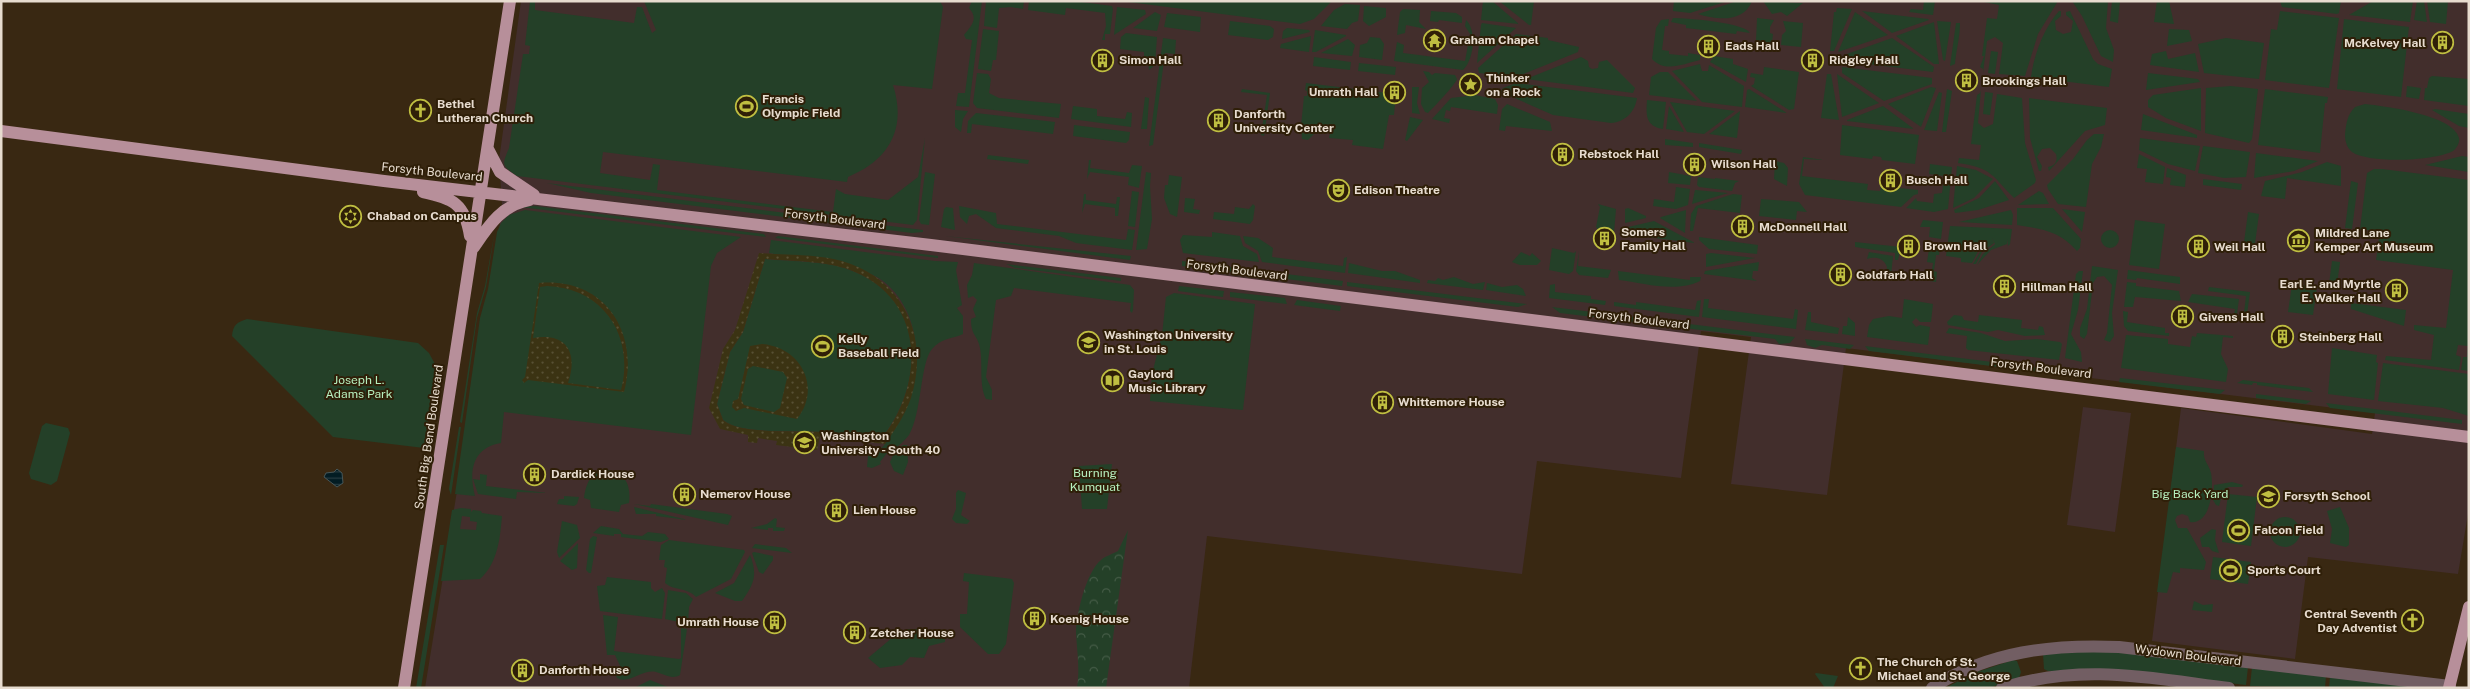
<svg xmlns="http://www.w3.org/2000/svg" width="2470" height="689" viewBox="0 0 2470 689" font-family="'Public Sans',sans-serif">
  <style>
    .education { fill: #422e2c }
    .green { fill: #244028; fill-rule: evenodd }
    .forest { fill: url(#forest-crowns) }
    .sand { fill: url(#sand-dots); fill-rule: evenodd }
    .water { fill: url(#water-rules); stroke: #475657 }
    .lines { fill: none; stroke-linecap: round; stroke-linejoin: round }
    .minor { stroke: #725e63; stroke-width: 12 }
    .major { stroke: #b78f9a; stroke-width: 12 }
    .labels { text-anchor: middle; stroke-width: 4; stroke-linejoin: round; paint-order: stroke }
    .poi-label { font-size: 12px; font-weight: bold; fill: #e7dccf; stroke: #2f1f08; text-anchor: start }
    .street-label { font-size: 12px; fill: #e7dccf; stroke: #2f1f08 }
    .park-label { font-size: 12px; fill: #b6efbe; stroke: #2f1f08 }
  </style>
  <defs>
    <pattern id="forest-crowns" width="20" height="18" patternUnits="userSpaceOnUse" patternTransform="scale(1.25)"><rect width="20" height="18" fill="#244028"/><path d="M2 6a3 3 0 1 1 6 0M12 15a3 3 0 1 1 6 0" fill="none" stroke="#445b46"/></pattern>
    <pattern id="sand-dots" width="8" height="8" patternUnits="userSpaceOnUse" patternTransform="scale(1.25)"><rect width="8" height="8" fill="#3b3313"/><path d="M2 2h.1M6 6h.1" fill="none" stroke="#575034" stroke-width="1.8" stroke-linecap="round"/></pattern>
    <pattern id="water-rules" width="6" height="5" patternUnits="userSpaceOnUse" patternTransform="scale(1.25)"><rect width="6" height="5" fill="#021c23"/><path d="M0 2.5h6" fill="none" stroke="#273c42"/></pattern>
  </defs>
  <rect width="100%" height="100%" fill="#392812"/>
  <path class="education" d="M521 1H2469V508L2458 574 2308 557 2295 659 2152 641 2181 408 2372 434 2375 413 1846 348 1827 495 1731 484 1751 337 1701 331 1681 478 1537 461 1522 574 1207 536 1189 688H425L499 232 502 204 499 160Z
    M2083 407 2131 413 2115 532 2067 525Z"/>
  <path class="green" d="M530 1H535V10L634 23 637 7H642L652 33 656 30 644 1H940L943 7 932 89 893 85C907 129 889 160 848 177L847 182 603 152 600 173 650 180 653 164 660 165 657 190 833 212 836 189 845 194 888 200 918 177 925 138 917 220 913 225 517 176C501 165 502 165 509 148L523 54H529L530 46 525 45Z
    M972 1H982L969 107 956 106 958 93H965L972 40 966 39 964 35C971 26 979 19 969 8Z
    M986 1H1024L1023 9 1011 7 999 8 997 28 984 26Z
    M1029 1H1074L1112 6 1113 9 1110 34H1105V40H1102L1106 26 1105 13 1066 8 1065 15 1028 10Z
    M1121 1H1332L1314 19 1300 24Z
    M1483 1H1492L1519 24 1481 20Z
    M1499 1H1534L1531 25H1529Z
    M1674 1H1728L1690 13 1673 11Z
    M1737 1H1752C1744 23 1716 20 1698 14Z
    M1763 1 1803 3 1787 16 1781 12 1772 14Z
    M1924 1H1935L1933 15 1909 12 1911 9 1923 10Z
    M2058 1 2038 34 2025 76 1999 74 2003 43 1995 37 1987 41 1983 73V69L1980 67 1984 56H1982L1987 18 1997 19 1999 5 1979 1Z
    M2072 1H2108L2106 28 2114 50 2113 62 2101 56 2082 16Z
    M2112 1H2120L2118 23 2110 21Z
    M2157 1H2169L2174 24 2154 22Z
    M2280 1H2341L2339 13 2337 14 2282 7Z
    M2373 1H2413L2410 22 2349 15Z
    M2417 1H2424L2427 22 2414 20Z
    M2427 1H2448L2446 24 2430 22Z
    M1345 4 1360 5 1358 21 1352 23 1347 29 1321 26 1334 10Z
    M1364 6 1386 8V17L1369 26 1363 21Z
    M1117 7 1145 10 1146 14 1114 35Z
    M1837 8 1852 9 1834 51H1830L1834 12H1836Z
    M1403 9 1420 10 1419 22 1426 29 1406 25 1405 33 1397 35 1400 12Z
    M1431 11 1456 13 1462 17V23L1439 20 1438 22 1430 21Z
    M1862 11 1928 19 1929 20 1892 33Z
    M2059 11H2061V16L2055 21 2056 30 2063 34 2071 32 2073 21 2066 15V12L2070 11 2093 59 2098 64 2112 69 2109 87 2031 77C2034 54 2044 28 2059 11Z
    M2280 11 2339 18 2329 88 2265 80 2271 29 2277 30Z
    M1155 12 1161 15 1157 31 1133 28Z
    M1855 12 1888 35 1838 52Z
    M1167 13 1201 17 1200 32 1164 27Z
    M1673 18C1687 18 1746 23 1750 33L1737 31 1736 34 1686 28V25L1671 22Z
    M1757 18 1774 20 1770 27V33L1773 34 1772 43 1756 41Z
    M1669 19 1668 26H1665L1662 50 1669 51V54L1688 56V53L1700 55V60C1683 64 1665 73 1652 59L1656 28 1661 20Z
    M2344 19 2409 27 2401 97 2337 89Z
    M1466 20C1477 30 1474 60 1463 70L1394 61 1397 42 1404 45 1403 53 1465 61 1470 34 1465 26Z
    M1230 21 1270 26 1274 29 1273 37 1268 40 1228 35Z
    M1783 21 1803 23 1801 47 1781 45 1782 35 1786 31Z
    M1937 21 1951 22 1945 61 1943 60Z
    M1934 22 1939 64H1934L1896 36Z
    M1482 23 1516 28 1477 63 1481 25Z
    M1956 23H1960C1960 37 1956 51 1955 64L1950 66Z
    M1287 28 1309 30 1310 32 1282 39 1283 31Z
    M983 29 999 31 996 60H993L991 71 978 69Z
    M2169 29 2189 30 2192 41 2167 46Z
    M1315 30 1346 35V36L1316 52H1312Z
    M1126 33 1157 37 1155 65 1149 70 1148 59H1144V52L1120 49 1121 37Z
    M1516 34 1548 38V40L1579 47 1578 52 1516 77 1479 73 1478 68Z
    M1311 36 1309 52 1280 48 1281 44Z
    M1370 37 1380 38 1384 44 1382 60 1359 57 1360 45 1367 43Z
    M1163 38 1176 40 1175 54 1165 53 1153 145 1149 146Z
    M1892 38 1934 67 1933 72 1843 61 1844 55Z
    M2226 38 2264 43 2259 79 2204 73 2198 44Z
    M1348 39 1355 45 1352 56 1321 53Z
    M1991 51 1998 52 1995 74 1988 73Z
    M2166 51 2168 59 2195 53 2199 72 2150 65 2152 54Z
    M1714 56 1733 59V64L1748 69 1746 82 1710 62Z
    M1314 57 1351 62 1350 70 1313 66Z
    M1581 57 1588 61 1589 67 1592 69 1598 68 1599 62 1607 60 1635 88 1633 93 1526 79Z
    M1359 63 1396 67 1395 75 1358 71Z
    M1700 64 1702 71H1708L1709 65 1744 86 1742 107 1702 102 1672 71Z
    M1764 67 1799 72 1794 109 1789 110 1751 86 1754 84 1755 78 1750 77 1751 73 1763 75Z
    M1842 67 1932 78V84L1884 101 1842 73Z
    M1423 71 1429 72 1432 75 1435 73 1455 75 1457 79C1456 84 1433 108 1428 113L1425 112 1421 104 1422 88 1429 82Z
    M1660 72H1668L1697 101 1649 95 1651 77Z
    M977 73 988 74 991 79 989 93 999 98 1061 104 1059 118 977 108 973 103Z
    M2148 73 2198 79 2200 82 2146 90Z
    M1827 74H1831L1839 120 1821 118Z
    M1837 74 1879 103 1842 117Z
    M2432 76 2469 79V106L2424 100 2425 88H2427L2429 78Z
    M1306 83 1396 94 1394 115H1389L1383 149 1352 145 1353 140 1329 138 1330 133 1316 132 1308 140 1302 139 1301 126 1304 96H1307V91L1305 90Z
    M1516 83 1637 98C1635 112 1625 122 1611 123L1553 115 1501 92 1503 88Z
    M2231 86 2258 89 2252 139 2249 143 2205 133 2206 88Z
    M2407 86 2421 88 2419 99 2406 97Z
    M1412 87H1419L1417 103 1420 114 1412 113Z
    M1931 87 1936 88 1921 127 1888 104Z
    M2201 88V131L2166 118 2148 107V100L2153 95Z
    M1242 89 1270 93 1264 136 1261 135 1267 95 1241 92Z
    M1749 89 1787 113 1745 107 1747 90Z
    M1947 89 1952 91 1946 132H1942Z
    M2265 89 2328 97 2327 103H2325L2320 153 2258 145Z
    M1981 90 1978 123 1984 128 1993 124 1997 94 2022 98 2025 143 2036 180 2035 183 2014 198C1992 176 1993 168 1958 163L1959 158 1979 160 1981 145 1971 144 1977 95 1980 93Z
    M1939 92 1942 93 1937 131 1924 130Z
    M1985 92 1993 93 1990 115 1983 114Z
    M1475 95 1495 99 1498 105 1497 114 1451 107 1450 111 1446 110 1444 118 1450 119 1449 123 1432 119 1451 98Z
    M1145 97 1149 98 1147 129H1141Z
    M2029 98 2107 108 2105 125 2085 131 2049 171 2048 167C2055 166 2058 161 2056 154L2050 148 2042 149 2037 157 2042 166 2041 171H2039L2030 138Z
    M1647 100 1666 102 1663 129C1645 126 1646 114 1647 100Z
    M1670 102 1735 111 1704 134 1687 132Z
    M1507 104 1550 122 1552 131 1506 126 1505 131 1499 130 1502 109Z
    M2365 104C2384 106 2454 115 2459 138 2460 142 2457 148 2453 151 2435 161 2369 164 2352 152 2347 148 2345 141 2345 135 2346 124 2347 115 2355 107Z
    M1073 106 1097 109V116L1125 119 1127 112 1132 113 1131 127 1071 119Z
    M1669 106 1684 132 1666 129Z
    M1883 106 1914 129 1847 121V120Z
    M2435 109 2469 114V128L2459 126 2432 110Z
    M955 110 968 111 963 119 961 132 955 127Z
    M1740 111 1737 138 1709 134 1712 132Z
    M976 113 1055 122 1053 134 972 124 971 133H967L968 121Z
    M2143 114 2197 135V138L2141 130Z
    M1410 117 1423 120 1407 141 1405 140Z
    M1074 125 1130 132 1129 140 1126 143 1073 136Z
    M1842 125 1919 135 1915 164 1882 160 1881 157 1873 156 1872 159 1840 155Z
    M2094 134H2104L2101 147 2092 164 2086 207 2058 204 2048 189 2047 185 2073 159 2087 140Z
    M2140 138 2200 146 2195 171 2168 164 2139 150Z
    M1665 139 1693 143V147L1665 145Z
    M1699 143 1742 150 1741 154 1699 147Z
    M2203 146 2250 152 2246 177 2224 178 2198 173Z
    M2256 153 2318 161 2294 171 2254 178Z
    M2139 154 2165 167 2163 184 2145 182 2147 169 2137 168Z
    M988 155 1029 160 1028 164 987 159Z
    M2462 156 2469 157V172L2425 165Z
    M1803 157 1824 160 1804 159 1802 176 1868 184 1867 190 1880 191 1881 186 1918 190V194L1914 195 1901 207 1805 195 1799 184Z
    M1089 160H1091L1090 168 1129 173 1132 165 1142 166 1139 188 1128 185 1129 177 1090 172 1087 179Z
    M1775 161 1784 163 1788 168 1787 186 1774 179Z
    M2327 162 2341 166V186L2287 178 2285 199 2261 196 2265 181 2302 172Z
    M1930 164 1952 167 1948 209 1934 212 1906 208 1916 198 1917 201 1933 203 1934 194 1942 193 1944 176 1929 174Z
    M1957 166 1976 170 1993 179 1974 198 1953 208Z
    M2167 168 2186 175 2185 187 2170 185 2171 178 2166 177Z
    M2382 169 2469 180V371L2461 370 2463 357H2467L2468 346 2458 345 2456 355 2461 357 2459 370 2385 360 2386 356 2431 360 2434 335 2414 330V325L2446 328 2453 270 2376 260 2380 232 2360 229 2367 173 2374 169Z
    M925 172 935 174 929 225 921 224 919 220Z
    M1146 172 1151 173 1150 186 1152 219 1147 249 1136 250Z
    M1669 172 1691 176 1690 185 1668 183Z
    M1169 175 1182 177 1177 217 1170 214 1164 198 1165 185H1168Z
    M1698 177 1715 179V178L1739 181 1735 183 1732 191 1699 187 1697 185Z
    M2203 179 2242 184 2241 190 2203 185Z
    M1995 181 2009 200 1978 210 1955 213 1954 210 1979 198Z
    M2351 181 2358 183 2352 229 2345 228Z
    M547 183 923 230V232L912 233 591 193Z
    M1676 187 1690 189 1688 205 1676 209 1653 206 1654 199 1674 202Z
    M1695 190H1696L1728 193 1692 204Z
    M1132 191 1139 192 1135 227 1128 226Z
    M2039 191 2043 193 2049 204 2018 205Z
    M1084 194H1086V200L1116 204 1117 197H1120L1118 216H1115V208L1085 204 1082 213Z
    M1733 194 1742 195 1740 213 1698 208 1693 231H1690L1691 214 1696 206Z
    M1185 198 1195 199 1193 209 1200 210 1199 214 1184 212Z
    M1761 199 1799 202 1807 212 1797 211 1796 220 1759 216Z
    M1253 204 1255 206 1253 220 1250 224 1213 219 1214 212 1234 214 1235 207 1249 209Z
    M1598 204 1616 209 1614 233 1599 231 1596 227 1600 207Z
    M535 206 764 234 766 237 520 207Z
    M959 206 996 213 997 224 1126 240 1128 229 1135 230 1132 250 1076 243 1059 236 996 228 976 214 969 216 967 224 960 217Z
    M946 207 953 208 955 230 941 227 944 209Z
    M1628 208 1646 216V218L1625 223V209Z
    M2017 208H2053L2081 239 2080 248 2077 251C2060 231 2042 229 2017 225Z
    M2062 209 2085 212 2082 232Z
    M525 210 741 237 717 253 711 266 691 435 504 412 501 443C471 448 469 473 475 496L455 494 480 318 488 289 497 232 501 223 509 215Z
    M1686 210 1685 233 1660 218 1661 217Z
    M2011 210 2013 215 2012 225 1959 222Z
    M2248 212 2259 214 2254 251 2243 250Z
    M1923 220 1943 222 1941 239 1929 237 1930 227H1920Z
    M2135 220 2165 224 2159 269 2129 265Z
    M1654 221 1695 243 1623 234 1624 228Z
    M1950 226 2012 229 2010 244 2008 246 2007 239V244L1991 250 1977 265 1983 254 1995 244 1992 238 1994 243 1982 252 1976 264H1973L1983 247 1978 242 1981 246 1972 263 1961 262V258L1946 256Z
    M2101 239a9 9 0 1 1 18 0a9 9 0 1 1-18 0Z
    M495 230 486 287 477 318 462 423 460 422 477 313 485 286Z
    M1212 232 1240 236 1243 246 1257 254 1259 262 1183 253 1180 240 1183 235 1212 237Z
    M778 236 938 256V258L775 238Z
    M945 236 1131 256 1130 260Z
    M1243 236 1258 238 1273 248 1272 257 1343 266 1344 258 1347 257 1345 273 1262 262 1258 251 1245 243Z
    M1699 237 1758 245 1757 254 1709 249 1699 240Z
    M771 240 935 261 958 262 956 270 962 305 957 308 963 316V334C952 339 941 338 932 349 920 363 922 413 909 435 904 442 895 448 889 454L887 453 880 462 881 464 872 468 867 467 868 456C882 452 887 441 894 430 924 386 927 316 883 281 860 263 800 259 769 253Z
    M1855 242 1901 247 1898 260H1895V253L1855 247Z
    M1930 243 1940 246 1939 255H1936L1934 271 1937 272 1936 282 1930 281 1933 263 1927 262Z
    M1552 248 1574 253 1576 251 1573 271 1569 274 1549 270Z
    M1579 251 1578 266 1611 270 1608 278 1579 275 1576 271Z
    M1521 252 1530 256 1532 253 1541 261 1537 265H1520L1512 262Z
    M1869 252 1893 256 1891 276 1886 275 1887 267C1883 256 1873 257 1867 259Z
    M1711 253 1755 258 1706 267V254Z
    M765 259C794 262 829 260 855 272 927 302 924 384 882 438 862 436 841 433 821 432 798 430 739 435 723 420L717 404 730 352 743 332Z
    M1182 261 1343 281 1342 286 1182 266Z
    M2332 261 2340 262 2337 285 2329 284Z
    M1759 262 1758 271H1753L1752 278 1757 281 1704 274 1705 271Z
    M974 263 1130 285 1134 290 1133 310 1132 313 1130 311 1131 303 1014 288 1011 296 996 300 986 377 992 390V400L986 399C978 383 984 361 979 344 976 334 971 335 971 319L976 317 973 309 977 300 973 296 968 298 967 285 972 275Z
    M1349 263 1382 271H1395L1420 280V283L1348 273Z
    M1006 264 1121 278V281L1015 268Z
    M2092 266 2118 270 2112 313 2114 336 2110 342 2104 340 2107 333 2112 285 2104 276 2097 277 2093 283 2087 334 2084 339 2080 336V328L2087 309Z
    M2128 270 2180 277V284L2137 278 2136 280 2127 279Z
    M1618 271 1690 280V277H1701L1700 281C1676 293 1643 283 1619 280Z
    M2079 271H2083L2078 310 2071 334 2081 352 2082 362 2065 358 2076 274Z
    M1454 277 1473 284 1485 282 1483 290 1427 283 1428 280 1435 281 1438 278 1443 280Z
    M1347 282 1527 304 1518 307 1347 286Z
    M2127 282 2136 283V286L2179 291 2181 301 2135 297 2133 307H2124Z
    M1487 283 1502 287 1517 285 1523 289 1526 296 1486 290Z
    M1555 284V292L1591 296V299L1606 301 1605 305 1549 298 1550 285Z
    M2292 284 2317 287 2313 315 2288 312Z
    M1179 286 1224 291 1223 297 1178 291Z
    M2209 287 2250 292 2246 322H2243L2246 296 2208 291Z
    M1230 292 1285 298 1287 304 1230 297Z
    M1174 293 1255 304 1243 410 1150 401 1152 374 1162 335 1166 297Z
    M2192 294 2239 299 2236 321 2233 320 2235 309 2188 302Z
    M1704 299H1709L1708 308 1793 319 1795 309 1798 310 1796 329 1702 317Z
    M1904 299 1933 304 1931 322H1920L1916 318 1912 322 1916 327 1920 325 1930 327 1928 345 1867 337 1869 325 1873 319 1889 316 1902 318Z
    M1297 300 1341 306 1340 311 1294 305Z
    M1701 300 1699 317 1614 306V302L1636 305V302L1695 310 1697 301Z
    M2351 303 2406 310 2404 326 2351 309Z
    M1552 307 1795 337 1790 343 1779 344 1775 339 1560 313Z
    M2123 311 2128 312 2127 322 2165 328V333H2169V336L2128 331 2124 326Z
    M1808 312H1811V322L1839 328 1838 334 1805 330Z
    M1954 315 1962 316 1964 320 1978 322 1979 315 2022 320 2021 328 2038 330 2039 326 2043 327 2045 335 2025 336 1998 330 1988 332 1948 325 1947 322Z
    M1848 317 1855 323V336L1842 334 1843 326H1847Z
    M247 319 418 343 429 353 436 366 424 448 333 437 232 336C233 325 237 322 247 319Z
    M1949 328 1981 333 2005 341 2037 339 2060 342 2062 344 2059 360 1968 350 1966 348 1967 336 1946 333Z
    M2197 333 2233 336V338L2223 337 2221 354 2228 369 2226 382 2121 368 2126 335 2168 339V344L2190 347 2192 336 2196 337Z
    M1805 339 1854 345 1850 349 1822 345 1815 348 1807 345Z
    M1865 346 2081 373 2072 376 1869 351Z
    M2332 348 2377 355 2376 362 2378 363 2374 400 2328 394Z
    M2383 363 2469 374V416L2443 408 2378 401Z
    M2120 378 2225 390 2220 394 2119 382Z
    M2243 380 2309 388 2313 392 2257 385V383H2253L2252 385 2237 383Z
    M2256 394 2311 401 2306 404 2256 398Z
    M2326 403 2462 420V424L2330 408Z
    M46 423 68 428 70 433 57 481 51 485 31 479 29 473 42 426Z
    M459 427H461L451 495 449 489Z
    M903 445H907L908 462 903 475 894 471 890 462 894 453Z
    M2176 447 2204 451C2203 461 2209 464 2211 473 2214 488 2211 525 2190 522L2188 516 2182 514 2177 516 2175 520 2178 528H2187L2206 562 2204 570 2180 568V573L2173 572 2167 593 2157 592Z
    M1112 464 1107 509H1082L1079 466Z
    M609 470C627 474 631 487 629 503L621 505 619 512 591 508 590 500 584 498C586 482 592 470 609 470Z
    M480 474 487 475 486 486 548 493 517 492 516 499 478 494 473 479 480 480Z
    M2232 482 2243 485 2242 487H2228L2222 495 2219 506 2216 505 2213 500 2214 485Z
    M958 490 966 493 961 515 970 521 967 524 956 523 952 519 956 509V493Z
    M2228 494 2257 497 2251 546 2222 542Z
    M564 496 579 497 577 504 574 506 557 504 559 499H564Z
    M634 504 650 506 651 504 727 514 732 516 728 525Z
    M634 507 688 520 656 516V514H636Z
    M2340 507 2349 528V545L2346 547 2330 543 2332 529 2327 511Z
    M461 508 471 509V512L473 510 481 511 482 513 502 516C500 538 498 563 480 579L441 581 452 510ZM462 516 470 517V521L477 522 476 530 460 529Z
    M2270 532a15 15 0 1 1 30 0a15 15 0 1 1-30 0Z
    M775 518 777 519 776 527 785 528 784 531H773V528H768V530L751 528 767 524Z
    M562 521 577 525 580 538 559 558 557 552Z
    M601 526 619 529 623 534 642 536 648 532 665 534 669 539 661 542 621 537V534H614V536L593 533Z
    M2212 529 2216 530 2215 540 2219 553 2212 551 2209 547H2202L2200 538Z
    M593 536 597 537 591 573H589L586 570 590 539Z
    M669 540 744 550 745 552 731 579 696 597C687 587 674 591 665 583L667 568 664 567 665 560H659L661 545Z
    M578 543 577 568 572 570 560 561Z
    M755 544 786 548 792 553 752 548Z
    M440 545H444L421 688H416Z
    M754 552 773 556V560L763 574 759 572 752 553Z
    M750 555C758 575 754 584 742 601H735L715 593 734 583Z
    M2213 557 2251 562 2248 584 2210 579Z
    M964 573 1012 579 1014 583 1006 644 999 654H988L960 627V614H967L969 582 963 581Z
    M607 577 651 582V588L655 592 662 588 665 593 662 619 600 611 597 586 605 585Z
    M668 590 686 593 693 599 689 607 688 624 665 619Z
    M2194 601 2203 605 2213 604 2212 612 2192 610Z
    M603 615 618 617 614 651 679 659 681 658V628L687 629 680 675C671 680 665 674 656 672 642 669 629 685 617 678L615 674 622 670 615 655H607Z
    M909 629H921L945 639V642L929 646 924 658 910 657 902 665 880 668 868 658 899 632Z
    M2087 649 2248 667 2246 685 2162 675 2048 671 2044 669 2043 654Z
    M2013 660 2017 661 2021 672 2019 678 1989 688H1945L1977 672Z
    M2252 667 2326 676 2325 688 2250 686Z
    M1816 673 1838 676 1833 688H1825L1815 674Z
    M2330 676 2421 688H2329Z
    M650 680 670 688H634Z"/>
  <path class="forest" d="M1128 530 1106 688H1077C1080 669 1077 652 1076 633 1076 615 1086 572 1101 560 1105 556 1113 554 1118 551Z"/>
  <path class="sand" d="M759 253C784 255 818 254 842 261 904 279 930 337 911 398 905 415 895 430 885 444L820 436 817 450 776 445 777 441 758 438 757 443 748 442V435L720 429 709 408 723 349 735 330ZM765 259C792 261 831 261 855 272 926 302 924 385 882 438 862 437 841 433 821 432 799 430 739 435 723 420L717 404 730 352 743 332Z
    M539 283C605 277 640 333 624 392L528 380 524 383 522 380 525 377ZM547 286C604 288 635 337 621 390L568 383C578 354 568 332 533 338L540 287Z
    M762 344C801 347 822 388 797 419L744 408 736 411 732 407 733 401 738 399 750 346ZM753 366 783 372 787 378 780 408 774 412 744 405 741 399 748 369Z"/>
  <path class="water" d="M337 469 342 473 343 483 337 487 324 477 326 473 334 472Z"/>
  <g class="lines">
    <path class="minor" d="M1932 688C1988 651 2054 644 2119 647L2450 686
      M2002 688C2082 663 2149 678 2229 688"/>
    <path class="major" d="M1 131 384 181 931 245 2469 437
      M488 149 500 172 534 195
      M423 192C453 198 465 204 470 236
      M474 247C489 225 502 205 529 200
      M404 688 510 1
      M2449 688 2469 607"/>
  </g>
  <defs>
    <symbol id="temple-ring" viewBox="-11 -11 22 22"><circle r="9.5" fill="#2f1f08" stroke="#bfbe41" stroke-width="1.5"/><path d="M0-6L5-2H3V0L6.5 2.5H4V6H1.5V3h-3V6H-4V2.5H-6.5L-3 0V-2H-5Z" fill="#bfbe41"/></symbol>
    <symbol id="building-ring" viewBox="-11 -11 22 22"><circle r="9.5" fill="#2f1f08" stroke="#bfbe41" stroke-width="1.5"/><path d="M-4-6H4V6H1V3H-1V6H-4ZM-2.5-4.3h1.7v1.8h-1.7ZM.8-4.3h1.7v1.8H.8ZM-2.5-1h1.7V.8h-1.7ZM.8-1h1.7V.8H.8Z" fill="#bfbe41"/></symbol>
    <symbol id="sight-ring" viewBox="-11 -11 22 22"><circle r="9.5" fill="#2f1f08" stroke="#bfbe41" stroke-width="1.5"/><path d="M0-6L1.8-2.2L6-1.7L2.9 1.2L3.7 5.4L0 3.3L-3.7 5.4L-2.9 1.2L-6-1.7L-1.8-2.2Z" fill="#bfbe41"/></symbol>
    <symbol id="stadium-ring" viewBox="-11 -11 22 22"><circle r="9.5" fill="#2f1f08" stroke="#bfbe41" stroke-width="1.5"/><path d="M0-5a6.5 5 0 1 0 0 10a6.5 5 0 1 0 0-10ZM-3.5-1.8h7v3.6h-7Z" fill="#bfbe41"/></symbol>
    <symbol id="church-ring" viewBox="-11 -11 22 22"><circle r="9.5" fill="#2f1f08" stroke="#bfbe41" stroke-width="1.5"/><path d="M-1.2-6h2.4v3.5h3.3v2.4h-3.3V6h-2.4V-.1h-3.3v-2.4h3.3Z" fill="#bfbe41"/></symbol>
    <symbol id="theatre-ring" viewBox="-11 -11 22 22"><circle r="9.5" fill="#2f1f08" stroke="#bfbe41" stroke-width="1.5"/><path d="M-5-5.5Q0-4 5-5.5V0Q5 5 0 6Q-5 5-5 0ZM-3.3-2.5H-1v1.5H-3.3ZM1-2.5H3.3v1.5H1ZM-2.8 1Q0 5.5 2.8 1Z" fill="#bfbe41"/></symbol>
    <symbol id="synagogue-ring" viewBox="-11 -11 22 22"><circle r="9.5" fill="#2f1f08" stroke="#bfbe41" stroke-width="1.5"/><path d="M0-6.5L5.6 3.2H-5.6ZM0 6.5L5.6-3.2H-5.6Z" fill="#bfbe41"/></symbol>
    <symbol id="museum-ring" viewBox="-11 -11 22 22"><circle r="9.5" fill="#2f1f08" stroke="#bfbe41" stroke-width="1.5"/><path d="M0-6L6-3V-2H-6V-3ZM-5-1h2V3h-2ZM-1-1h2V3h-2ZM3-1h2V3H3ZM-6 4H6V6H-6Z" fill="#bfbe41"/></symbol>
    <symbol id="university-ring" viewBox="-11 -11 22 22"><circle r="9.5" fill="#2f1f08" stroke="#bfbe41" stroke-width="1.5"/><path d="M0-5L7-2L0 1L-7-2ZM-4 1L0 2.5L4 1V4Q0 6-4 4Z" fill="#bfbe41"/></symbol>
    <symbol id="library-ring" viewBox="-11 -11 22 22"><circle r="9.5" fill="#2f1f08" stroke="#bfbe41" stroke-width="1.5"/><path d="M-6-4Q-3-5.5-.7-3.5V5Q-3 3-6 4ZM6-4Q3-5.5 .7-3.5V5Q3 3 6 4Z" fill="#bfbe41"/></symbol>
    <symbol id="school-ring" viewBox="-11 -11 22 22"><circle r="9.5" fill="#2f1f08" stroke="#bfbe41" stroke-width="1.5"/><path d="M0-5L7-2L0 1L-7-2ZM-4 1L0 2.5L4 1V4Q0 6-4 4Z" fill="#bfbe41"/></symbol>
  </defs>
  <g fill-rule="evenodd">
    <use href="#temple-ring" x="1422" y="28" width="25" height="25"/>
    <use href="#building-ring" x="2430" y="30" width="25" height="25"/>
    <use href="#building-ring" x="1696" y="34" width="25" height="25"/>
    <use href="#building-ring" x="1090" y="48" width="25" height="25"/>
    <use href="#building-ring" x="1800" y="48" width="25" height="25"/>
    <use href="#building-ring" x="1954" y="68" width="25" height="25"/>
    <use href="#sight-ring" x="1458" y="72" width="25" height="25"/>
    <use href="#building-ring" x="1382" y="80" width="25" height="25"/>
    <use href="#stadium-ring" x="734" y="94" width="25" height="25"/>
    <use href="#church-ring" x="408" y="98" width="25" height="25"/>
    <use href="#building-ring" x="1206" y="108" width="25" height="25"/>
    <use href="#building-ring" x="1550" y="142" width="25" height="25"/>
    <use href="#building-ring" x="1682" y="152" width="25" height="25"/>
    <use href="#building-ring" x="1878" y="168" width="25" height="25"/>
    <use href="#theatre-ring" x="1326" y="178" width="25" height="25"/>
    <use href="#synagogue-ring" x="338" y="204" width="25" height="25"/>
    <use href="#building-ring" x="1730" y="214" width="25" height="25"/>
    <use href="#building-ring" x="1592" y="226" width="25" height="25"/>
    <use href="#museum-ring" x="2286" y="228" width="25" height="25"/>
    <use href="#building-ring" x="1896" y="234" width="25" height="25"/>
    <use href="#building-ring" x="2186" y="234" width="25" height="25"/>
    <use href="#building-ring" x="1828" y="262" width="25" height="25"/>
    <use href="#building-ring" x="1992" y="274" width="25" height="25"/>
    <use href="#building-ring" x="2384" y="278" width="25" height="25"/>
    <use href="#building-ring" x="2170" y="304" width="25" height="25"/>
    <use href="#building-ring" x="2270" y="324" width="25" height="25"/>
    <use href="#university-ring" x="1076" y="330" width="25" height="25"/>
    <use href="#stadium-ring" x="810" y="334" width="25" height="25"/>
    <use href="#library-ring" x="1100" y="368" width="25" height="25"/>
    <use href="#building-ring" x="1370" y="390" width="25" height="25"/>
    <use href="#university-ring" x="792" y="430" width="25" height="25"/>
    <use href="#building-ring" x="522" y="462" width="25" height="25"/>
    <use href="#building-ring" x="672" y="482" width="25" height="25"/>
    <use href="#school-ring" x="2256" y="484" width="25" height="25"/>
    <use href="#building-ring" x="824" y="498" width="25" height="25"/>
    <use href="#stadium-ring" x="2226" y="518" width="25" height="25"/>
    <use href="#stadium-ring" x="2218" y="558" width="25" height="25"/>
    <use href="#building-ring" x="1022" y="606" width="25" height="25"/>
    <use href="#church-ring" x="2400" y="608" width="25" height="25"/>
    <use href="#building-ring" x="762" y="610" width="25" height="25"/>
    <use href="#building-ring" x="842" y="620" width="25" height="25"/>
    <use href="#church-ring" x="1848" y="656" width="25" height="25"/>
    <use href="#building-ring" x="510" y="658" width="25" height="25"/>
  </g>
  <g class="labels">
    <g class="poi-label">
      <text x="1450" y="44">Graham Chapel</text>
      <text x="2426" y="47" text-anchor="end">McKelvey Hall</text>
      <text x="1725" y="50">Eads Hall</text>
      <text x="1119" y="64">Simon Hall</text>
      <text x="1829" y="64">Ridgley Hall</text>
      <text x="1486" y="82">Thinker<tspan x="1486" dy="14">on a Rock</tspan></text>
      <text x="1982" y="85">Brookings Hall</text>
      <text x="1378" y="96" text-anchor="end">Umrath Hall</text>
      <text x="762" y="103">Francis<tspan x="762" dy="14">Olympic Field</tspan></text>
      <text x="437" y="108">Bethel<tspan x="437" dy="14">Lutheran Church</tspan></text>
      <text x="1234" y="118">Danforth<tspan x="1234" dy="14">University Center</tspan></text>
      <text x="1579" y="158">Rebstock Hall</text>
      <text x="1711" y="168">Wilson Hall</text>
      <text x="1906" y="184">Busch Hall</text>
      <text x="1354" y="194">Edison Theatre</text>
      <text x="367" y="220">Chabad on Campus</text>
      <text x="1759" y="231">McDonnell Hall</text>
      <text x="1621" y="236">Somers<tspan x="1621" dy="14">Family Hall</tspan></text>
      <text x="2315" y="237">Mildred Lane<tspan x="2315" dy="14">Kemper Art Museum</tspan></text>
      <text x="1924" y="250">Brown Hall</text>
      <text x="2214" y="251">Weil Hall</text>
      <text x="1856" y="279">Goldfarb Hall</text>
      <text x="2381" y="288" text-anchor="end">Earl E. and Myrtle<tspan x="2381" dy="14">E. Walker Hall</tspan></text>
      <text x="2021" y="291">Hillman Hall</text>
      <text x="2199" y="321">Givens Hall</text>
      <text x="1104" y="339">Washington University<tspan x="1104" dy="14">in St. Louis</tspan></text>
      <text x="2299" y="341">Steinberg Hall</text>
      <text x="838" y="343">Kelly<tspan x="838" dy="14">Baseball Field</tspan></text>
      <text x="1128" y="378">Gaylord<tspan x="1128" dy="14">Music Library</tspan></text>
      <text x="1398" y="406">Whittemore House</text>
      <text x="821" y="440">Washington<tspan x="821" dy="14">University - South 40</tspan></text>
      <text x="551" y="478">Dardick House</text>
      <text x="700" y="498">Nemerov House</text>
      <text x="2284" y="500">Forsyth School</text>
      <text x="853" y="514">Lien House</text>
      <text x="2254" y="534">Falcon Field</text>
      <text x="2247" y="574">Sports Court</text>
      <text x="2397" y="618" text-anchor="end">Central Seventh<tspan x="2397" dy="14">Day Adventist</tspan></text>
      <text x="1050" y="623">Koenig House</text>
      <text x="759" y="626" text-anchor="end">Umrath House</text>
      <text x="870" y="637">Zetcher House</text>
      <text x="1877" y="666">The Church of St.<tspan x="1877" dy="14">Michael and St. George</tspan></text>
      <text x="539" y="674">Danforth House</text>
    </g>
    <g class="street-label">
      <text transform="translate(432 172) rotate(6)" y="4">Forsyth Boulevard</text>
      <text transform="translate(835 219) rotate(7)" y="4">Forsyth Boulevard</text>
      <text transform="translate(1237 270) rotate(7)" y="4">Forsyth Boulevard</text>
      <text transform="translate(1639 319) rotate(7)" y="4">Forsyth Boulevard</text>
      <text transform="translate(2041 368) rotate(7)" y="4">Forsyth Boulevard</text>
      <text transform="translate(429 437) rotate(-82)" y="4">South Big Bend Boulevard</text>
      <text transform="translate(2188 655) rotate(7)" y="4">Wydown Boulevard</text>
    </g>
    <g class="park-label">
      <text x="359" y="384">Joseph L.<tspan x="359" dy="14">Adams Park</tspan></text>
      <text x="1095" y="477">Burning<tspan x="1095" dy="14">Kumquat</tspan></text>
      <text x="2190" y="498">Big Back Yard</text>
    </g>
  </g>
  <rect width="2470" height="689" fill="none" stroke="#e7dccf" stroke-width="5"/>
</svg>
